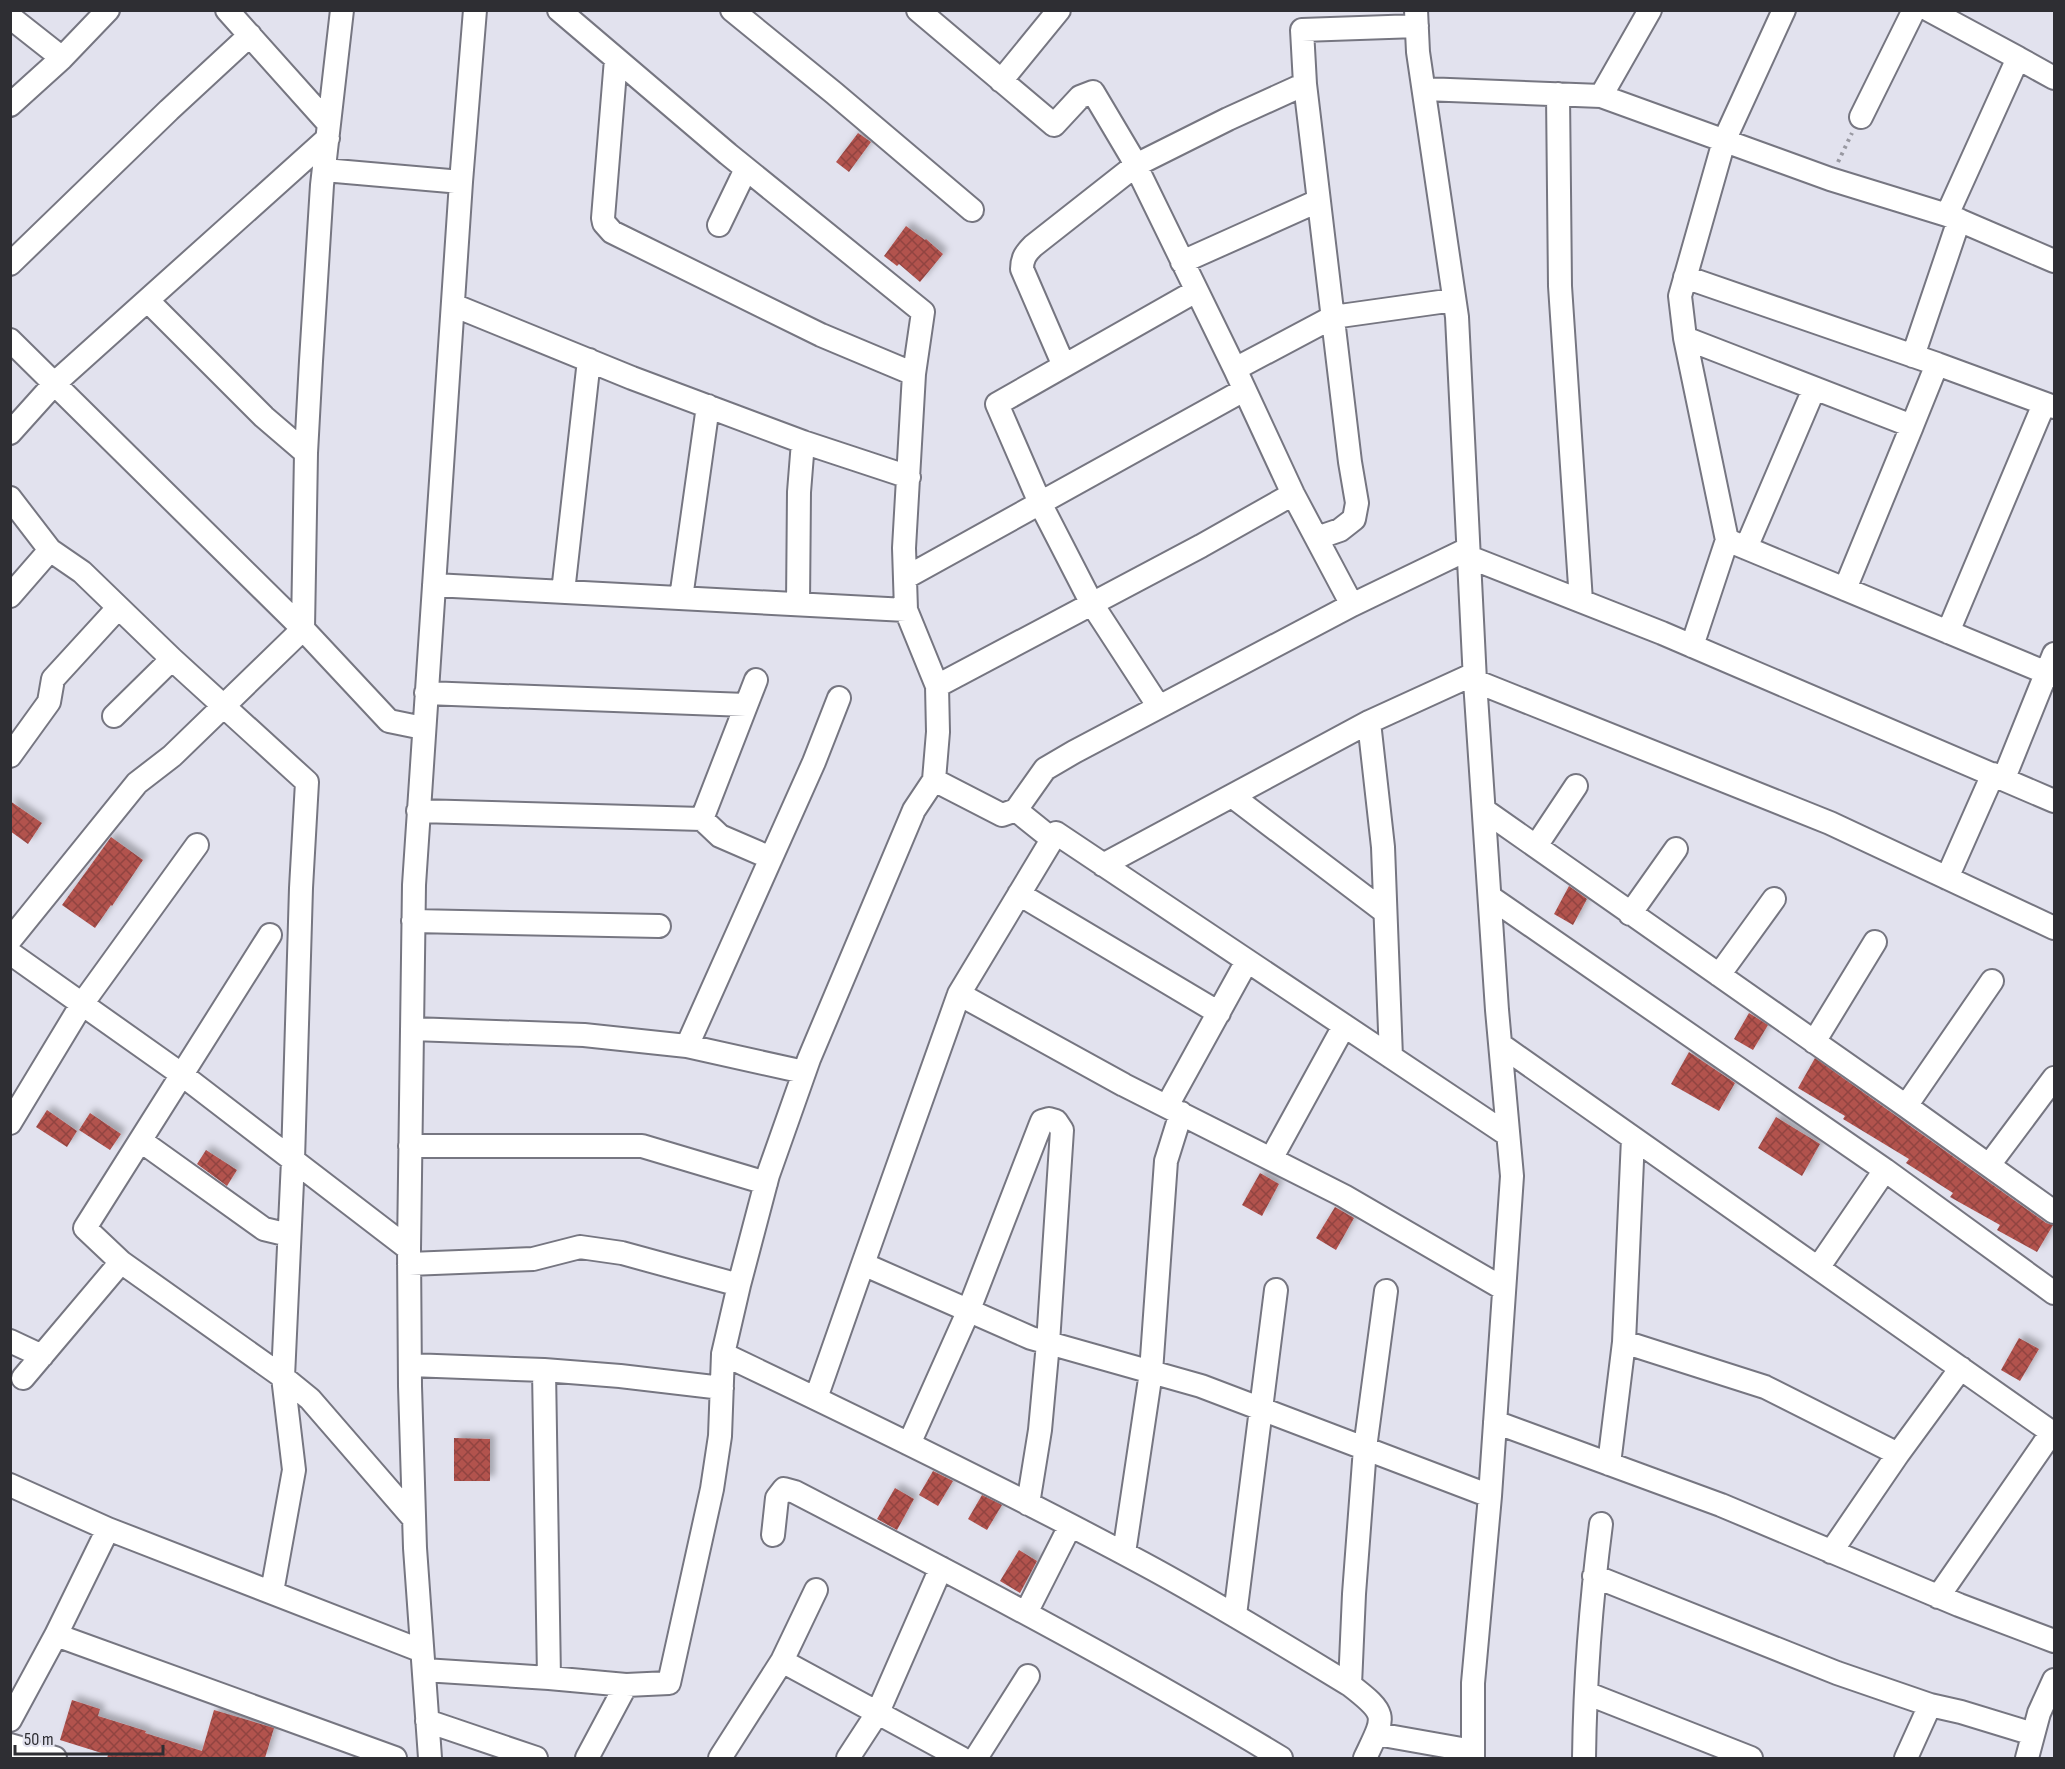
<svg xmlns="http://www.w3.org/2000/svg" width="2065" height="1769" viewBox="0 0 2065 1769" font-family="'Sofia Sans Condensed',sans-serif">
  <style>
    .building { fill: url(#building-cross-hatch); filter: url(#shadow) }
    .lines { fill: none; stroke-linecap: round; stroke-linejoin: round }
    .street-casing { stroke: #767681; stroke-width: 26 }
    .path { stroke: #9898a1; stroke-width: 4; stroke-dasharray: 3 4.5; stroke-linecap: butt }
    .street { stroke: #fff; stroke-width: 22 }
  </style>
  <defs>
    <pattern id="building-cross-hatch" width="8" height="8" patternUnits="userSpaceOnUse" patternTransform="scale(1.5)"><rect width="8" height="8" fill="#b2524e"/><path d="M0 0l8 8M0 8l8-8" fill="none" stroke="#914441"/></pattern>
    <filter id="shadow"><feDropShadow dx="5" dy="-5" stdDeviation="3" flood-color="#0004"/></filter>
  </defs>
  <rect width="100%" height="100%" fill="#e2e2ee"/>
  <path class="building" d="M858 133 871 142 849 172 836 162Z
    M906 226 925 240 926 239 943 254 920 282 899 264 897 266 884 256Z
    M10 801 42 823 28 844 10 831Z
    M111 837 143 860 112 906 111 905 95 928 62 905Z
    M1569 886 1587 899 1573 925 1554 914Z
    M1749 1013 1768 1025 1753 1050 1734 1039Z
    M1689 1052 1735 1083 1719 1111 1671 1084Z
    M1815 1058 2046 1223 2053 1225 2037 1252 1997 1230 2000 1225 1950 1197 1953 1193 1906 1163 1909 1159 1843 1119 1845 1116 1798 1088Z
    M47 1110 77 1131 67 1147 36 1127Z
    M90 1113 121 1134 110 1150 79 1130Z
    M1776 1117 1820 1144 1802 1176 1758 1148Z
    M206 1150 237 1170 227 1186 197 1164Z
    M1260 1173 1279 1184 1262 1216 1242 1205Z
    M1335 1207 1354 1218 1336 1250 1316 1238Z
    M2019 1338 2039 1349 2020 1381 2001 1370Z
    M454 1438 490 1439V1481H454Z
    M933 1471 953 1481 938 1506 919 1495Z
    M895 1488 914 1499 897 1530 877 1519Z
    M982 1495 1002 1505 987 1530 968 1519Z
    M1019 1550 1037 1561 1020 1593 1000 1581Z
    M72 1700 100 1709 98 1716 146 1731 145 1733 202 1751 214 1710 274 1728 265 1758H107L108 1755 60 1740Z"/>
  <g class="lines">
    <defs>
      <path id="street" d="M227 10 329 124
        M559 10 728 154 923 312 914 374
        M732 10 834 93 972 210
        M918 10 1054 125 1080 97 1093 92 1131 156 1235 369 1293 494 1352 605
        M1416 10 1418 52 1457 317 1475 681 1497 1010 1512 1176 1490 1496 1473 1683V1758
        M1784 10 1724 141 1680 296 1685 338 1912 426 1845 589
        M1929 10 2018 58 1947 215
        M10 17 62 58
        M2018 58 2054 78
        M616 59 603 218 604 223 612 232 821 335 914 374 904 548 906 610 937 686
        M1001 81 1059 10
        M1424 89 1601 96 1830 179 1947 215 2054 261
        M1558 94 1560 286 1581 601
        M1601 96 1650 10
        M10 105 62 58 108 10
        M1861 117 1914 10
        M324 170 461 182
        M719 225 746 169
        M1182 262 1318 201
        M10 264 169 110 250 35
        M1685 277 1937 364
        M148 301 264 417 306 453
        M453 305 632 378 803 442
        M1685 338 1727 540
        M10 340 303 629
        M1913 356 1959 220
        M1064 366 1022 269C1022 258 1026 253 1033 246L1136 165 1228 119 1305 84
        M1235 369 1333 317 1454 300
        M1912 426 1937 364 2054 407
        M10 433 55 383 328 138
        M10 498 50 550 82 572 172 659 307 782 301 888 293 1160 283 1377 310 1399 414 1519
        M1317 538 1340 530 1354 519 1357 503 1350 462 1305 84 1302 30 1417 26
        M1746 548 1814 389
        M1469 557 1662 633 2054 801
        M905 578 1244 390
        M434 585 906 610
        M563 592 589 360
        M10 596 50 550
        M681 598 708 406
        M798 604 799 492 803 442 909 477
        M303 629 306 453 311 361 322 185 342 10
        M1948 632 2044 404
        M1692 646 1727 540 2054 676
        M1475 681 1830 823 2054 928
        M426 693 746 705
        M1159 707 1092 604 1040 503 997 404 1196 291
        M114 716 172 659
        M1369 722 1383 847 1391 1057
        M10 756 49 702 53 679 118 608
        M2004 778 2054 654
        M934 780 938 732 937 686 1201 546 1293 494
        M1232 796 1385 912
        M1484 810 1906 1106 2054 1212
        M418 811 702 819 756 680
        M702 819 720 836 771 858
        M1052 839 1016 810 1045 769 1074 752 1352 605 1468 549
        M1536 846 1576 786
        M1103 865 1369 722 1474 674
        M1947 878 1993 774
        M1019 894 1219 1013
        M1490 897 1885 1170 2054 1293
        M1630 914 1676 849
        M413 921 659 926
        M270 935 85 1228 121 1262 283 1377 294 1470 272 1592
        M10 940 137 783 172 756 303 629 389 721 423 728
        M10 953 181 1074 409 1249
        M1719 975 1774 899
        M959 994 1124 1085 1344 1196 1504 1289
        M412 1029 584 1035 687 1046 804 1072
        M1814 1042 1875 942
        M1501 1045 2054 1434
        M687 1046 814 762 839 698
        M1167 1106 1247 961
        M1906 1106 1992 981
        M10 1123 82 1004 197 845
        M141 1141 264 1229 289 1235
        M410 1146H642L766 1183
        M1271 1159 1344 1026
        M1989 1165 2054 1078
        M409 1264 533 1259 580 1247 622 1253 739 1285
        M863 1264 959 994 1056 833 1508 1135
        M1818 1268 1885 1170
        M10 1341 42 1356
        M1624 1342 1765 1387 1898 1454
        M723 1354C864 1421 1004 1489 1142 1563 1213 1601 1281 1643 1350 1685
        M410 1365 544 1370 549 1678 424 1670
        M544 1370 620 1376 722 1388
        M23 1378 121 1262
        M816 1398 863 1264 1031 1338 1201 1386 1490 1496
        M1495 1422 1721 1505 1959 1605 2054 1641
        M909 1444 968 1312 1040 1126 1042 1121 1049 1119 1056 1121 1062 1130 1048 1343 1040 1430 1028 1504
        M1609 1464 1624 1342 1633 1138
        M10 1485 108 1529
        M773 1535 777 1498 784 1489 795 1492C959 1577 1123 1662 1281 1758
        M1831 1552 1898 1454 1961 1368
        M1124 1553 1151 1372 1166 1161 1181 1113
        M1594 1576 1837 1673 1930 1705
        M1938 1597 2052 1432
        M1026 1613 1070 1526
        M1235 1615 1276 1290
        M56 1635 108 1529 422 1651
        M782 1661 961 1758
        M549 1678 626 1685
        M1586 1693 1751 1758
        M10 1720 56 1635 395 1758
        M427 1721 536 1758
        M1377 1734 1473 1751
        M10 1745 55 1758
        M430 1758 415 1548 410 1386 409 1249 414 885 461 182 475 10
        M587 1758 626 1685 669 1683 712 1489 720 1436 723 1354 739 1285 768 1175 809 1059 914 810 934 780 1002 815 1016 810
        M720 1758 782 1661 816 1590
        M848 1758 878 1712 941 1568
        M976 1758 1028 1676
        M1365 1758C1385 1716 1389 1715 1350 1685L1354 1594 1365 1448 1386 1291
        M1584 1758C1585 1680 1591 1601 1601 1524
        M1906 1758 1930 1705 1961 1712 2033 1734
        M2027 1758 2039 1713 2054 1680"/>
    </defs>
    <use href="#street" class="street-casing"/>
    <path class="path" d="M1838 162 1852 133"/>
    <use href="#street" class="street"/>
  </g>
  <rect width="2065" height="1769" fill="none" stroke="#2e2e33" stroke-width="24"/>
  <path d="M15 1745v9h148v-9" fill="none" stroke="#2e2e33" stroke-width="3"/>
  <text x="24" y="1745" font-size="18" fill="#2e2e33" stroke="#e2e2ee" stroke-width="4.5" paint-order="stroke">50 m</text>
</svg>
